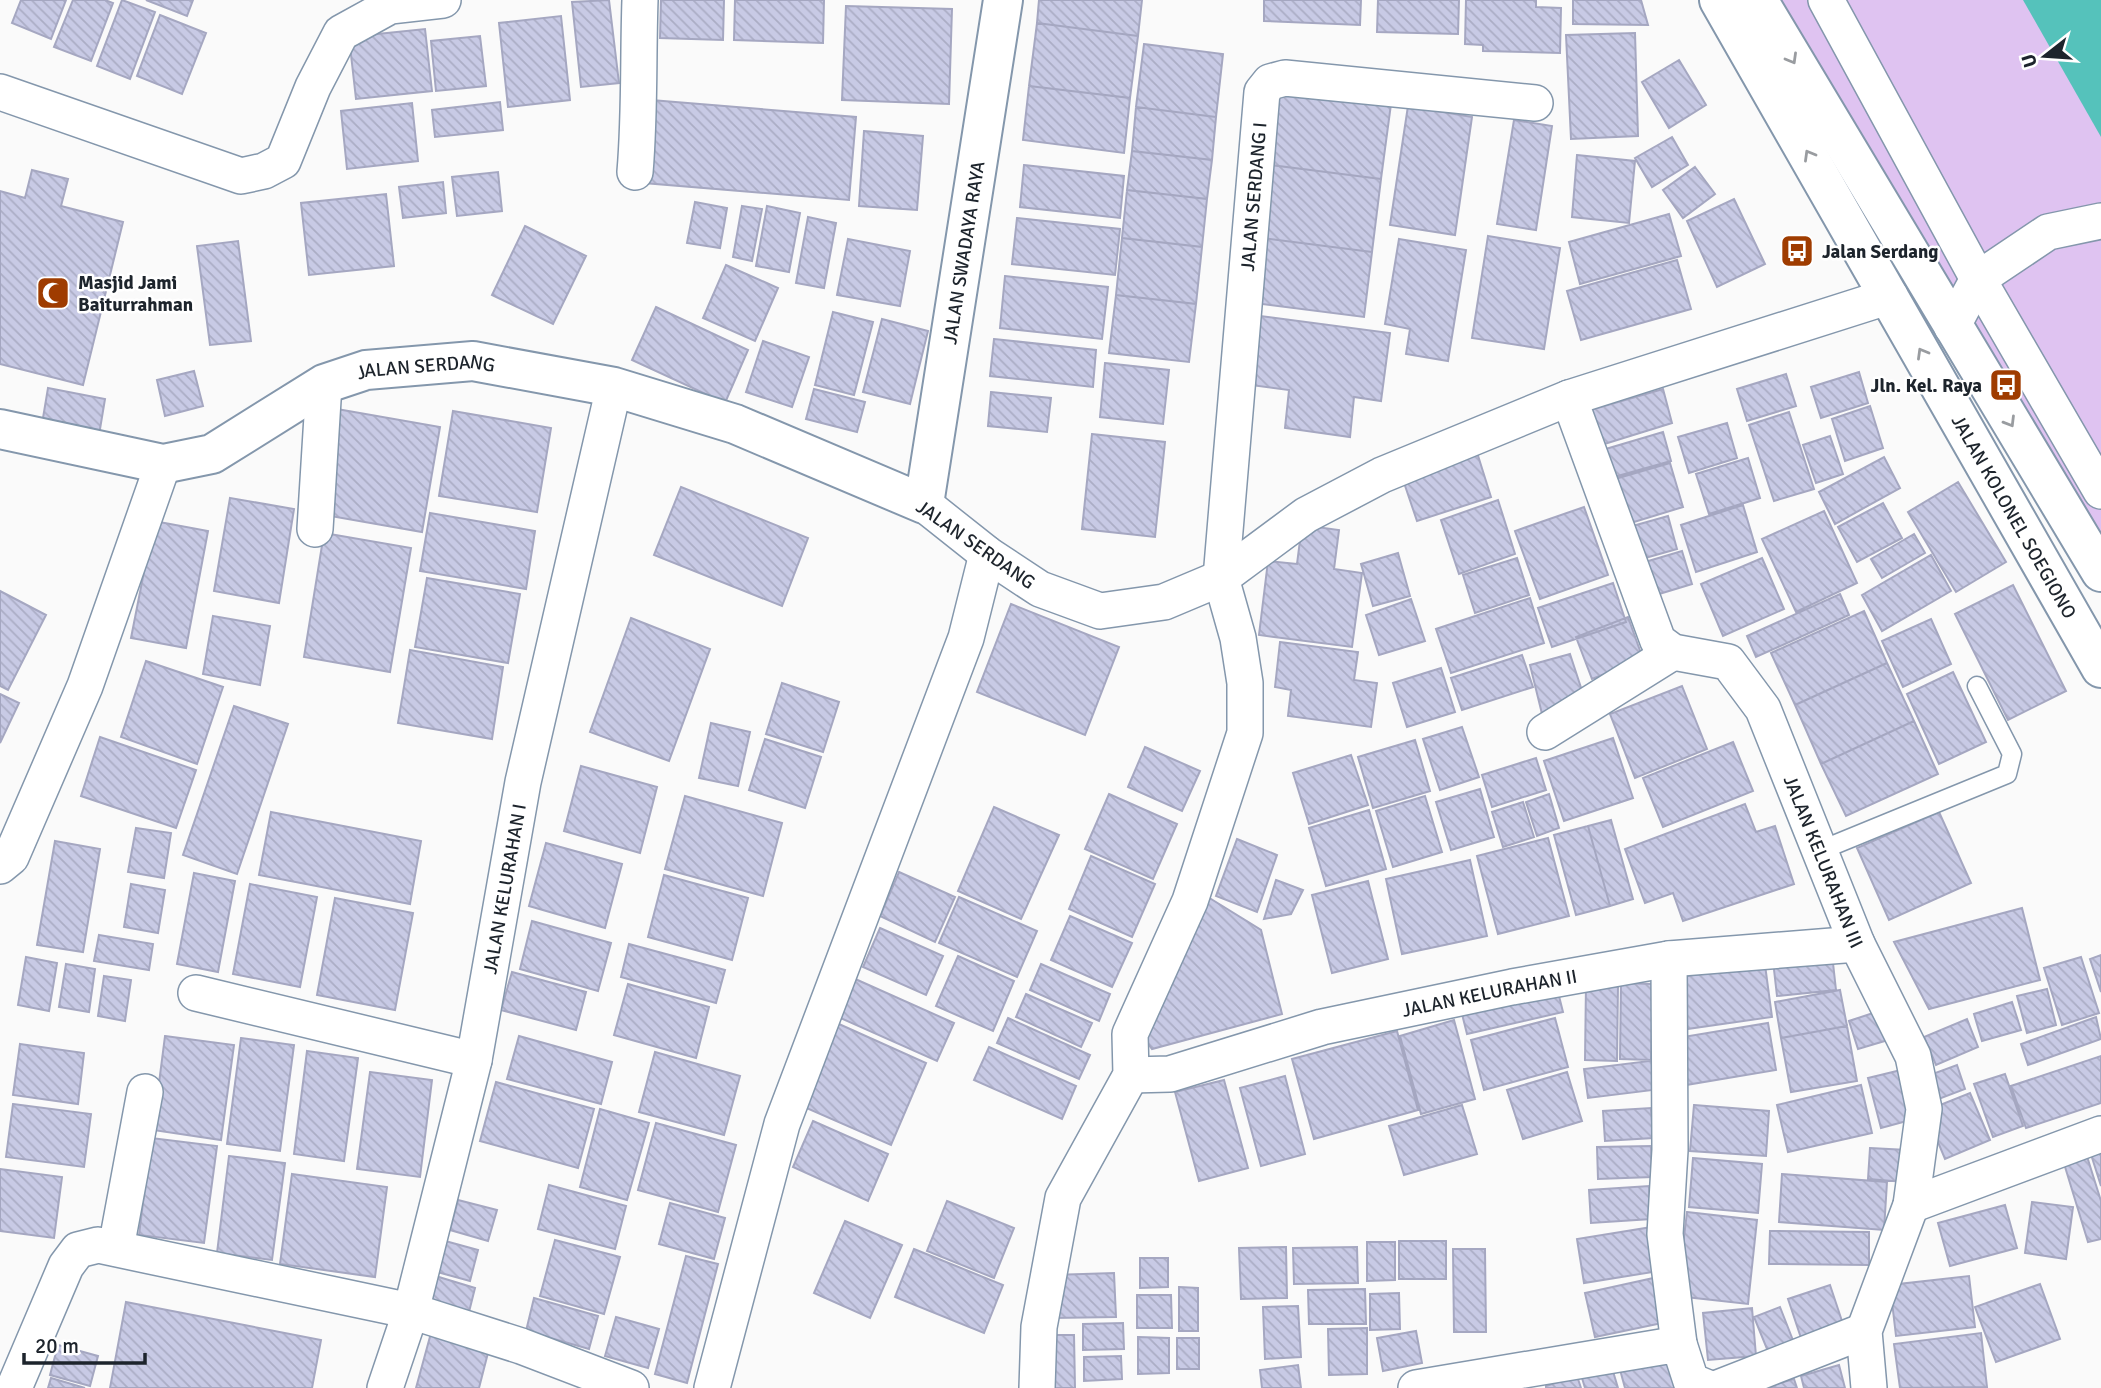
<svg xmlns="http://www.w3.org/2000/svg" width="2101" height="1388" viewBox="0 0 2101 1388" font-family="Signika,sans-serif">
  <style>
    .green { fill: #dfc3f1 }
    .water { fill: #55c2bb }
    .building { fill: url(#building-back-hatch); stroke: #a5a7c1; stroke-width: 2 }
    .lines { fill: none; stroke-linecap: round; stroke-linejoin: round }
    .lane-casing { stroke: #8497ac; stroke-width: 21 }
    .street-casing { stroke: #8497ac; stroke-width: 38 }
    .secondary-casing { stroke: #8497ac; stroke-width: 42 }
    .primary-casing { stroke: #8497ac; stroke-width: 42 }
    .lane { stroke: #fff; stroke-width: 18 }
    .street { stroke: #fff; stroke-width: 35 }
    .secondary { stroke: #fff; stroke-width: 38 }
    .primary { stroke: #fff; stroke-width: 38 }
    .oneway { stroke: #999ca0 }
    .labels { text-anchor: middle; stroke-width: 5; stroke-linejoin: round; paint-order: stroke }
    .street-label { font-size: 19px; fill: #1d242c; stroke: #fff }
    .poi-label { font-size: 19px; font-weight: bold; fill: #1d242c; stroke: #fff; text-anchor: start }
  </style>
  <defs>
    <pattern id="building-back-hatch" width="6" height="6" patternUnits="userSpaceOnUse" patternTransform="scale(1.75)"><rect width="6" height="6" fill="#c8cae5"/><path d="M-1 5l2 2M0 0l6 6M5-1l2 2" fill="none" stroke="#abadc5"/></pattern>
  </defs>
  <rect width="100%" height="100%" fill="#fafafa"/>
  <path class="green" d="M1758 0H2101V572Z"/>
  <path class="water" d="M2023 0H2101V137Z"/>
  <path class="building" d="M21 0H66L51 39 12 23Z
    M73 0H105L113 3 91 61 54 47Z
    M122 0 155 12 130 79 97 66Z
    M146 0H193L187 16Z
    M609 0 619 83 581 87 572 2Z
    M661 0H724L723 40 660 38Z
    M735 0H824L823 43 734 40Z
    M1039 0H1142L1138 36 1037 23Z
    M1264 0H1361L1360 25 1264 21Z
    M1378 0H1459L1458 34 1377 32Z
    M1466 0H1536V7L1561 8 1560 53 1483 51V45L1465 44Z
    M1573 0H1641L1648 25 1573 24Z
    M846 6 952 9 949 104 842 100Z
    M160 15 206 33 182 94 137 76Z
    M561 16 570 100 508 107 499 23Z
    M1037 23 1138 36 1130 98 1029 86Z
    M425 29 432 91 356 99 349 37Z
    M1635 33 1638 136 1571 139 1566 35Z
    M480 36 486 86 436 91 431 41Z
    M1144 44 1223 54 1216 117 1136 107Z
    M1679 60 1706 105 1669 128 1642 82Z
    M1029 86 1130 98 1124 153 1023 140Z
    M1280 89 1391 104 1381 179 1271 165Z
    M651 100 856 117 849 200 644 183Z
    M500 102 503 130 435 137 432 110Z
    M412 103 418 161 347 169 341 111Z
    M1408 106 1472 117 1455 235 1390 225Z
    M1136 107 1216 117 1212 160 1132 151Z
    M1514 120 1552 126 1536 230 1497 224Z
    M864 131 923 136 917 210 859 206Z
    M1672 137 1688 165 1652 187 1635 158Z
    M1132 151 1212 160 1207 199 1127 190Z
    M1577 155 1635 161 1629 223 1572 217Z
    M1024 165 1124 176 1120 218 1020 207Z
    M1271 165 1381 179 1372 252 1262 238Z
    M1695 167 1715 194 1683 218 1663 190Z
    M32 170 68 179 61 206 123 222 83 385 0 364V191L25 198Z
    M498 172 502 211 457 216 452 177Z
    M443 182 446 213 403 218 399 187Z
    M1127 190 1207 199 1202 247 1122 238Z
    M386 194 394 266 309 275 301 203Z
    M1734 199 1765 264 1717 287 1687 221Z
    M695 202 727 208 720 248 687 243Z
    M742 206 762 209 752 261 733 257Z
    M767 206 800 213 789 272 756 266Z
    M1669 214 1681 256 1580 284 1569 242Z
    M808 217 836 223 824 288 796 283Z
    M1017 218 1120 229 1115 275 1012 264Z
    M525 226 586 256 553 324 492 295Z
    M1488 236 1560 248 1544 349 1472 338Z
    M1122 238 1202 247 1196 304 1116 295Z
    M1262 238 1372 252 1364 317 1254 303Z
    M848 239 910 251 900 306 837 295Z
    M1399 239 1466 250 1448 361 1406 354 1410 329 1385 324Z
    M238 241 251 341 210 345 197 246Z
    M1677 260 1691 309 1581 340 1567 291Z
    M726 265 778 288 755 341 703 318Z
    M1005 276 1108 287 1102 339 1000 328Z
    M1116 295 1196 304 1189 362 1109 353Z
    M656 307 748 350 725 403 632 360Z
    M833 312 873 322 854 395 815 385Z
    M1252 315 1390 333 1381 401 1354 397 1350 437 1285 428 1289 390 1243 384Z
    M882 319 928 331 910 404 863 392Z
    M994 339 1096 350 1093 387 990 376Z
    M763 341 809 357 792 407 746 392Z
    M1105 363 1169 370 1163 424 1100 417Z
    M194 371 203 406 165 416 157 380Z
    M1859 372 1868 403 1821 418 1811 387Z
    M1786 374 1796 406 1747 421 1737 389Z
    M48 388 105 399 99 435 42 424Z
    M814 389 865 402 857 432 806 419Z
    M1663 389 1672 423 1598 446 1587 411Z
    M991 392 1051 398 1047 432 988 426Z
    M1870 406 1883 448 1845 461 1832 419Z
    M337 409 440 427 422 532 319 514Z
    M453 411 551 428 537 512 439 496Z
    M1789 412 1814 489 1774 501 1749 425Z
    M1727 423 1737 458 1689 473 1678 437Z
    M1663 432 1671 461 1607 479 1599 451Z
    M1092 434 1165 442 1155 537 1082 529Z
    M1830 436 1843 474 1816 483 1803 445Z
    M1475 446 1491 497 1417 521 1400 471Z
    M1884 457 1900 488 1835 524 1819 492Z
    M1748 458 1760 498 1709 514 1696 474Z
    M1670 463 1683 507 1621 526 1608 481Z
    M1958 482 2006 562 1956 592 1908 512Z
    M681 487 808 538 782 606 654 555Z
    M230 498 294 509 279 603 214 591Z
    M1498 500 1515 554 1459 574 1441 520Z
    M1883 503 1902 538 1857 562 1838 527Z
    M1743 505 1757 552 1696 572 1681 525Z
    M1584 507 1608 575 1540 599 1515 531Z
    M1824 511 1857 583 1796 612 1762 539Z
    M430 513 535 531 526 589 420 571Z
    M1668 516 1677 549 1631 562 1622 529Z
    M154 521 208 531 186 648 131 638Z
    M1302 525 1339 530 1334 569 1362 573 1352 647 1259 635 1268 561 1297 564Z
    M324 533 411 548 390 672 304 657Z
    M1914 534 1925 553 1882 578 1871 559Z
    M1682 551 1692 584 1646 598 1635 565Z
    M1398 553 1410 596 1373 606 1361 564Z
    M1931 555 1951 591 1882 631 1862 595Z
    M1517 558 1529 595 1475 613 1463 575Z
    M1762 558 1784 609 1723 636 1701 584Z
    M427 578 520 594 508 663 415 647Z
    M1613 583 1626 622 1552 647 1538 608Z
    M2013 585 2066 691 2008 720 1955 614Z
    M0 591 46 615 8 690 0 686Z
    M1840 594 1849 615 1756 657 1747 636Z
    M1530 598 1544 643 1451 673 1436 629Z
    M1411 599 1425 641 1379 655 1366 615Z
    M1011 604 1119 647 1085 735 977 692Z
    M1864 611 1887 663 1795 705 1771 653Z
    M213 616 270 626 260 685 203 674Z
    M1628 617 1643 659 1592 679 1576 637Z
    M631 618 710 649 669 761 590 732Z
    M1931 619 1951 664 1903 687 1882 641Z
    M1280 642 1358 652 1354 680 1377 683 1371 727 1288 716 1291 690 1275 687Z
    M410 650 503 667 492 739 398 723Z
    M1570 654 1586 703 1543 718 1530 665Z
    M1522 655 1533 687 1462 710 1451 678Z
    M146 661 223 687 197 764 121 737Z
    M1887 663 1914 721 1821 764 1795 705Z
    M1441 668 1455 712 1407 727 1393 683Z
    M1953 672 1986 742 1939 764 1907 694Z
    M782 683 839 702 823 752 766 734Z
    M1682 686 1707 749 1635 778 1610 714Z
    M0 694 19 703 0 743Z
    M234 706 288 724 237 874 183 855Z
    M1914 721 1938 774 1846 816 1821 764Z
    M711 723 750 732 738 786 699 778Z
    M1462 727 1479 777 1440 790 1423 739Z
    M100 737 196 770 176 828 81 796Z
    M1613 738 1633 798 1564 821 1544 761Z
    M765 739 821 757 805 808 749 790Z
    M1415 740 1430 791 1373 808 1358 757Z
    M1733 742 1753 791 1663 827 1643 778Z
    M1145 747 1200 771 1182 811 1128 787Z
    M1351 755 1368 805 1309 824 1293 773Z
    M1536 758 1546 790 1492 807 1482 775Z
    M581 766 657 787 640 853 564 831Z
    M1480 789 1494 837 1451 850 1436 802Z
    M1109 794 1177 824 1153 879 1085 849Z
    M1549 794 1559 828 1537 836 1526 802Z
    M685 796 782 823 763 896 665 869Z
    M1425 796 1442 852 1393 867 1376 811Z
    M1523 802 1534 837 1503 847 1492 812Z
    M1745 804 1756 832 1775 826 1794 884 1683 921 1673 893 1645 903 1625 849Z
    M994 807 1059 835 1021 919 958 891Z
    M1369 810 1386 869 1326 886 1309 828Z
    M271 812 421 841 410 904 259 875Z
    M1939 812 1971 883 1889 920 1857 848Z
    M1611 820 1633 899 1610 906 1588 826Z
    M1588 826 1610 906 1576 915 1554 835Z
    M136 828 171 833 164 878 128 872Z
    M1548 838 1569 916 1498 934 1477 856Z
    M1237 839 1277 855 1257 912 1216 896Z
    M55 841 100 849 83 952 37 945Z
    M546 843 622 864 605 928 529 906Z
    M1091 856 1155 884 1132 937 1069 909Z
    M1470 860 1487 936 1402 954 1386 879Z
    M899 872 955 897 935 942 880 916Z
    M194 873 235 881 218 972 177 964Z
    M664 875 748 898 732 960 648 937Z
    M1276 880 1303 890 1291 914 1264 919Z
    M1368 881 1388 959 1332 973 1312 895Z
    M131 884 165 890 158 933 124 927Z
    M250 884 317 897 300 987 233 974Z
    M1203 894 1261 930 1282 1014 1152 1049 1144 1038Z
    M959 897 1037 931 1017 977 939 943Z
    M335 898 413 913 395 1010 317 995Z
    M2022 908 2040 980 1929 1009 1894 942Z
    M1070 916 1132 943 1112 987 1051 960Z
    M532 921 611 943 598 991 520 969Z
    M880 928 943 956 926 995 863 967Z
    M99 935 153 944 149 970 94 961Z
    M629 944 725 970 716 1003 621 977Z
    M1832 954 1836 990 1777 996 1773 961Z
    M2101 955V992L2090 959Z
    M958 956 1014 981 993 1031 936 1006Z
    M26 957 57 963 49 1011 18 1005Z
    M2081 957 2099 1013 2062 1025 2044 968Z
    M66 964 95 969 89 1012 59 1007Z
    M1041 964 1110 994 1099 1021 1030 990Z
    M1765 965 1772 1017 1680 1030 1672 978Z
    M512 972 586 992 576 1030 501 1010Z
    M104 976 131 980 125 1021 98 1016Z
    M853 978 954 1023 937 1061 836 1016Z
    M1555 980 1563 1012 1467 1034 1459 1002Z
    M1621 983 1653 984 1651 1060 1620 1059Z
    M628 984 709 1007 696 1058 614 1035Z
    M1586 984 1618 985 1617 1061 1585 1060Z
    M2047 989 2056 1025 2027 1033 2017 996Z
    M1840 990 1847 1026 1781 1038 1775 1002Z
    M1026 994 1092 1023 1081 1047 1016 1017Z
    M2012 1002 2021 1030 1982 1041 1974 1014Z
    M1879 1011 1888 1040 1858 1049 1849 1021Z
    M2096 1017 2101 1039 2028 1065 2021 1044Z
    M1008 1018 1090 1055 1079 1079 997 1043Z
    M1555 1018 1568 1067 1484 1090 1471 1040Z
    M1967 1019 1978 1047 1936 1065 1924 1037Z
    M830 1020 926 1063 891 1145 795 1103Z
    M1454 1020 1475 1099 1421 1114 1400 1036Z
    M1768 1023 1776 1070 1686 1085 1677 1038Z
    M1847 1026 1857 1081 1791 1092 1781 1038Z
    M1397 1031 1418 1110 1314 1139 1292 1059Z
    M165 1036 234 1045 221 1140 153 1130Z
    M519 1036 612 1062 601 1104 507 1079Z
    M241 1038 294 1045 280 1151 227 1144Z
    M20 1044 84 1053 78 1104 13 1095Z
    M989 1047 1076 1086 1062 1119 974 1080Z
    M307 1051 358 1058 344 1161 294 1154Z
    M655 1052 740 1076 724 1135 639 1112Z
    M2101 1056V1103L2026 1128 2011 1086Z
    M1657 1060 1661 1089 1588 1098 1584 1069Z
    M1957 1065 1965 1089 1936 1100 1927 1076Z
    M1901 1070 1914 1119 1881 1128 1868 1078Z
    M370 1072 432 1080 420 1177 357 1169Z
    M1567 1072 1582 1121 1523 1139 1507 1090Z
    M2005 1074 2023 1126 1993 1137 1974 1084Z
    M1285 1076 1305 1154 1261 1166 1240 1088Z
    M1224 1080 1248 1168 1199 1181 1175 1092Z
    M496 1082 594 1109 578 1168 480 1141Z
    M1861 1085 1872 1133 1788 1152 1777 1105Z
    M1970 1093 1990 1140 1945 1159 1925 1111Z
    M13 1104 91 1114 84 1167 6 1157Z
    M1462 1105 1477 1154 1404 1175 1389 1126Z
    M1694 1105 1769 1111 1766 1156 1690 1151Z
    M1651 1108 1653 1138 1605 1141 1603 1111Z
    M600 1109 649 1123 627 1200 580 1187Z
    M813 1121 888 1154 868 1201 793 1167Z
    M656 1123 736 1145 718 1212 638 1190Z
    M151 1138 217 1146 204 1243 139 1235Z
    M2101 1141V1186L2088 1145Z
    M1651 1146 1652 1177 1598 1179 1597 1147Z
    M1870 1148 1907 1150 1905 1182 1868 1179Z
    M2085 1150 2101 1201V1239L2088 1242 2062 1157Z
    M229 1156 285 1163 272 1260 217 1253Z
    M1693 1158 1762 1164 1758 1213 1689 1207Z
    M0 1169 62 1177 54 1238 0 1231Z
    M292 1174 387 1187 375 1277 280 1264Z
    M1782 1174 1887 1182 1884 1230 1779 1222Z
    M549 1185 626 1206 615 1249 538 1229Z
    M1649 1186 1651 1219 1591 1223 1589 1190Z
    M458 1200 497 1210 488 1241 450 1230Z
    M947 1201 1014 1228 994 1278 927 1251Z
    M2032 1202 2073 1207 2066 1259 2025 1253Z
    M670 1203 725 1218 714 1259 659 1244Z
    M2005 1205 2017 1248 1950 1266 1938 1223Z
    M1687 1212 1757 1220 1748 1304 1677 1296Z
    M845 1221 902 1245 870 1318 814 1293Z
    M1652 1227 1659 1271 1584 1283 1577 1239Z
    M1770 1231 1869 1232V1265L1769 1264Z
    M438 1239 478 1250 470 1281 430 1270Z
    M555 1240 620 1257 604 1314 540 1296Z
    M1399 1241H1446V1279H1399Z
    M1367 1242H1395V1280L1367 1281Z
    M1286 1247 1287 1298 1241 1299 1239 1248Z
    M1357 1247 1358 1283 1294 1284 1293 1248Z
    M914 1249 1003 1285 984 1333 895 1297Z
    M1453 1249H1485L1486 1332H1454Z
    M686 1256 718 1264 687 1383 655 1374Z
    M1140 1258H1168V1287L1140 1288Z
    M1114 1273 1116 1317 1053 1318 1052 1275Z
    M429 1274 475 1288 467 1320 420 1307Z
    M1969 1276 1975 1327 1896 1336 1890 1285Z
    M1658 1277 1667 1322 1595 1337 1585 1293Z
    M2040 1284 2060 1339 1996 1362 1975 1307Z
    M1830 1285 1844 1327 1802 1341 1788 1299Z
    M1179 1287 1198 1288V1331H1179Z
    M1365 1289 1366 1324H1309L1308 1290Z
    M1399 1293 1400 1329 1370 1330V1294Z
    M1137 1295H1171L1172 1328H1137Z
    M534 1298 598 1316 589 1349 526 1331Z
    M126 1302 321 1340 312 1388H110Z
    M1298 1306 1301 1357 1265 1359 1263 1307Z
    M1780 1307 1794 1343 1769 1354 1754 1317Z
    M1752 1308 1756 1356 1708 1360 1703 1313Z
    M616 1317 659 1329 648 1368 605 1356Z
    M1123 1323 1124 1349 1083 1350V1324Z
    M1367 1328V1374L1329 1375 1328 1329Z
    M1416 1331 1422 1363 1383 1371 1377 1338Z
    M431 1333 489 1349 479 1388H416Z
    M1981 1333 1987 1387 1900 1388 1894 1344Z
    M1041 1335H1074L1075 1388H1043Z
    M1138 1337 1169 1338V1373L1138 1374Z
    M1177 1338H1199V1369H1177Z
    M58 1345 98 1356 90 1386 50 1375Z
    M1668 1353 1678 1388H1625L1619 1366Z
    M1121 1356 1122 1379 1084 1381V1357Z
    M1298 1365 1301 1388H1262L1260 1370Z
    M1839 1365 1845 1388H1804L1801 1376Z
    M1612 1368 1618 1388H1585L1582 1378Z
    M1577 1376 1581 1388H1546V1386Z
    M51 1378 85 1388H48Z
    M1794 1379 1797 1388H1761Z"/>
  <g class="lines">
    <defs>
      <path id="lane" d="M1819 851 2007 774 2012 754 1977 686"/>
      <g id="street">
        <path d="M1826 0 1978 279 2101 491"/>
        <path d="M0 92 241 176 264 171 283 161 313 87 341 33 390 6 443 0"/>
        <path d="M635 172C640 114 638 58 640 0"/>
        <path d="M1952 327 1978 279 2048 232 2101 221"/>
        <path id="s1" d="M1569 398 1658 641 1673 652 1728 662 1763 709 1857 944 1913 1056 1924 1109 1911 1205 1864 1331 1869 1388"/>
        <path d="M924 504 987 554 1040 589 1100 611 1164 602 1221 578 1306 515 1382 475 1569 398 1890 296"/>
        <path d="M315 529 324 384"/>
        <path d="M1545 732 1673 652"/>
        <path d="M0 866 11 857 85 686 163 464"/>
        <path d="M1669 959 1670 1150 1665 1234 1679 1344"/>
        <path d="M196 993 474 1060"/>
        <path id="s2" d="M1131 1075 1170 1074 1322 1027 1512 987 1669 959 1857 944"/>
        <path d="M1911 1205 2101 1134"/>
        <path d="M116 1248 145 1092"/>
        <path d="M14 1388 66 1266 78 1250 98 1245 411 1311 521 1346 631 1388"/>
        <path id="s3" d="M385 1388 411 1311 474 1060 523 782 614 387"/>
        <path d="M712 1388 782 1124 966 638 987 554"/>
        <path id="s4" d="M1037 1388 1039 1327 1063 1198 1131 1075 1130 1034 1190 901 1245 733V683L1238 638 1221 578 1262 92 1270 82 1285 78 1535 103"/>
        <path d="M1416 1388 1679 1344 1691 1381 1708 1388"/>
        <path d="M1718 1388 1864 1331"/>
      </g>
      <g id="secondary">
        <path id="s5" d="M0 429 163 464 212 454 324 384 366 370 473 361 614 387 735 424 924 504 1003 0"/>
      </g>
      <g id="primary">
        <path id="s6" d="M1719 0 2101 668"/>
        <path d="M1758 0 2101 572"/>
      </g>
    </defs>
    <use href="#lane" class="lane-casing"/>
    <use href="#street" class="street-casing"/>
    <use href="#secondary" class="secondary-casing"/>
    <use href="#primary" class="primary-casing"/>
    <use href="#lane" class="lane"/>
    <use href="#street" class="street"/>
    <use href="#secondary" class="secondary"/>
    <use href="#primary" class="primary"/>
  </g>
  <defs><path id="oneway-chevron" d="M-2-3.5L2.5 0L-2 3.5" fill="none" stroke-width="1.6" stroke-linecap="round" stroke-linejoin="round" transform="scale(1.75)"/></defs>
  <g class="oneway">
    <use href="#oneway-chevron" transform="translate(1792 59) rotate(60)"/>
    <use href="#oneway-chevron" transform="translate(1809 155) rotate(-120)"/>
    <use href="#oneway-chevron" transform="translate(1922 353) rotate(-120)"/>
    <use href="#oneway-chevron" transform="translate(2010 422) rotate(59)"/>
  </g>
  <defs>
    <symbol id="bus-square" viewBox="-11 -11 22 22"><rect x="-9" y="-9" width="18" height="18" rx="4" fill="#9f3c00" stroke="#fff"/><path d="M-5-6H5V4H4V6H2V4H-2V6H-4V4H-5ZM-3.5-4V0h7V-4ZM-3.5 1.2v1.5H-2V1.2ZM2 1.2v1.5H3.5V1.2Z" fill="#fff"/></symbol>
    <symbol id="mosque-square" viewBox="-11 -11 22 22"><rect x="-9" y="-9" width="18" height="18" rx="4" fill="#9f3c00" stroke="#fff"/><path d="M3.5-4.9A6 6 0 1 0 3.5 4.9A5 5 0 1 1 3.5-4.9Z" fill="#fff"/></symbol>
  </defs>
  <g fill-rule="evenodd">
    <use href="#bus-square" x="1778" y="232" width="38" height="38"/>
    <use href="#mosque-square" x="34" y="274" width="38" height="38"/>
    <use href="#bus-square" x="1987" y="366" width="38" height="38"/>
  </g>
  <g class="labels">
    <g class="street-label">
      <text dy="7" stroke="none"><textPath href="#s4" startOffset="1237">JALAN SERDANG I</textPath></text>
      <text dy="7" stroke="none"><textPath href="#s5" startOffset="1230">JALAN SWADAYA RAYA</textPath></text>
      <text dy="7" stroke="none"><textPath href="#s5" startOffset="453">JALAN SERDANG</textPath></text>
      <text dy="7" stroke="none"><textPath href="#s6" startOffset="595">JALAN KOLONEL SOEGIONO</textPath></text>
      <text transform="translate(976 544) rotate(35)" y="7">JALAN SERDANG</text>
      <text dy="7" stroke="none"><textPath href="#s1" startOffset="556">JALAN KELURAHAN III</textPath></text>
      <text dy="7" stroke="none"><textPath href="#s3" startOffset="514">JALAN KELURAHAN I</textPath></text>
      <text dy="7" stroke="none"><textPath href="#s2" startOffset="369">JALAN KELURAHAN II</textPath></text>
    </g>
    <g class="poi-label">
      <text x="1822" y="258">Jalan Serdang</text>
      <text x="78" y="289">Masjid Jami<tspan x="78" dy="22">Baiturrahman</tspan></text>
      <text x="1982" y="392" text-anchor="end">Jln. Kel. Raya</text>
    </g>
  </g>
  <g transform="translate(2045 56) rotate(253)" stroke="#ffffff" stroke-width="5" paint-order="stroke">
  <path d="M0-5L12 26L0 18L-12 26Z" fill="#1d242c"/>
  <text y="-10" font-size="19" font-weight="bold" text-anchor="middle" fill="#1d242c">U</text>
  </g>
  <path d="M24 1353v10h121v-10" fill="none" stroke="#1d242c" stroke-width="3.5"/>
  <text x="35" y="1353" font-size="21" fill="#1d242c" stroke="#ffffff" stroke-width="5" paint-order="stroke">20 m</text>
</svg>
